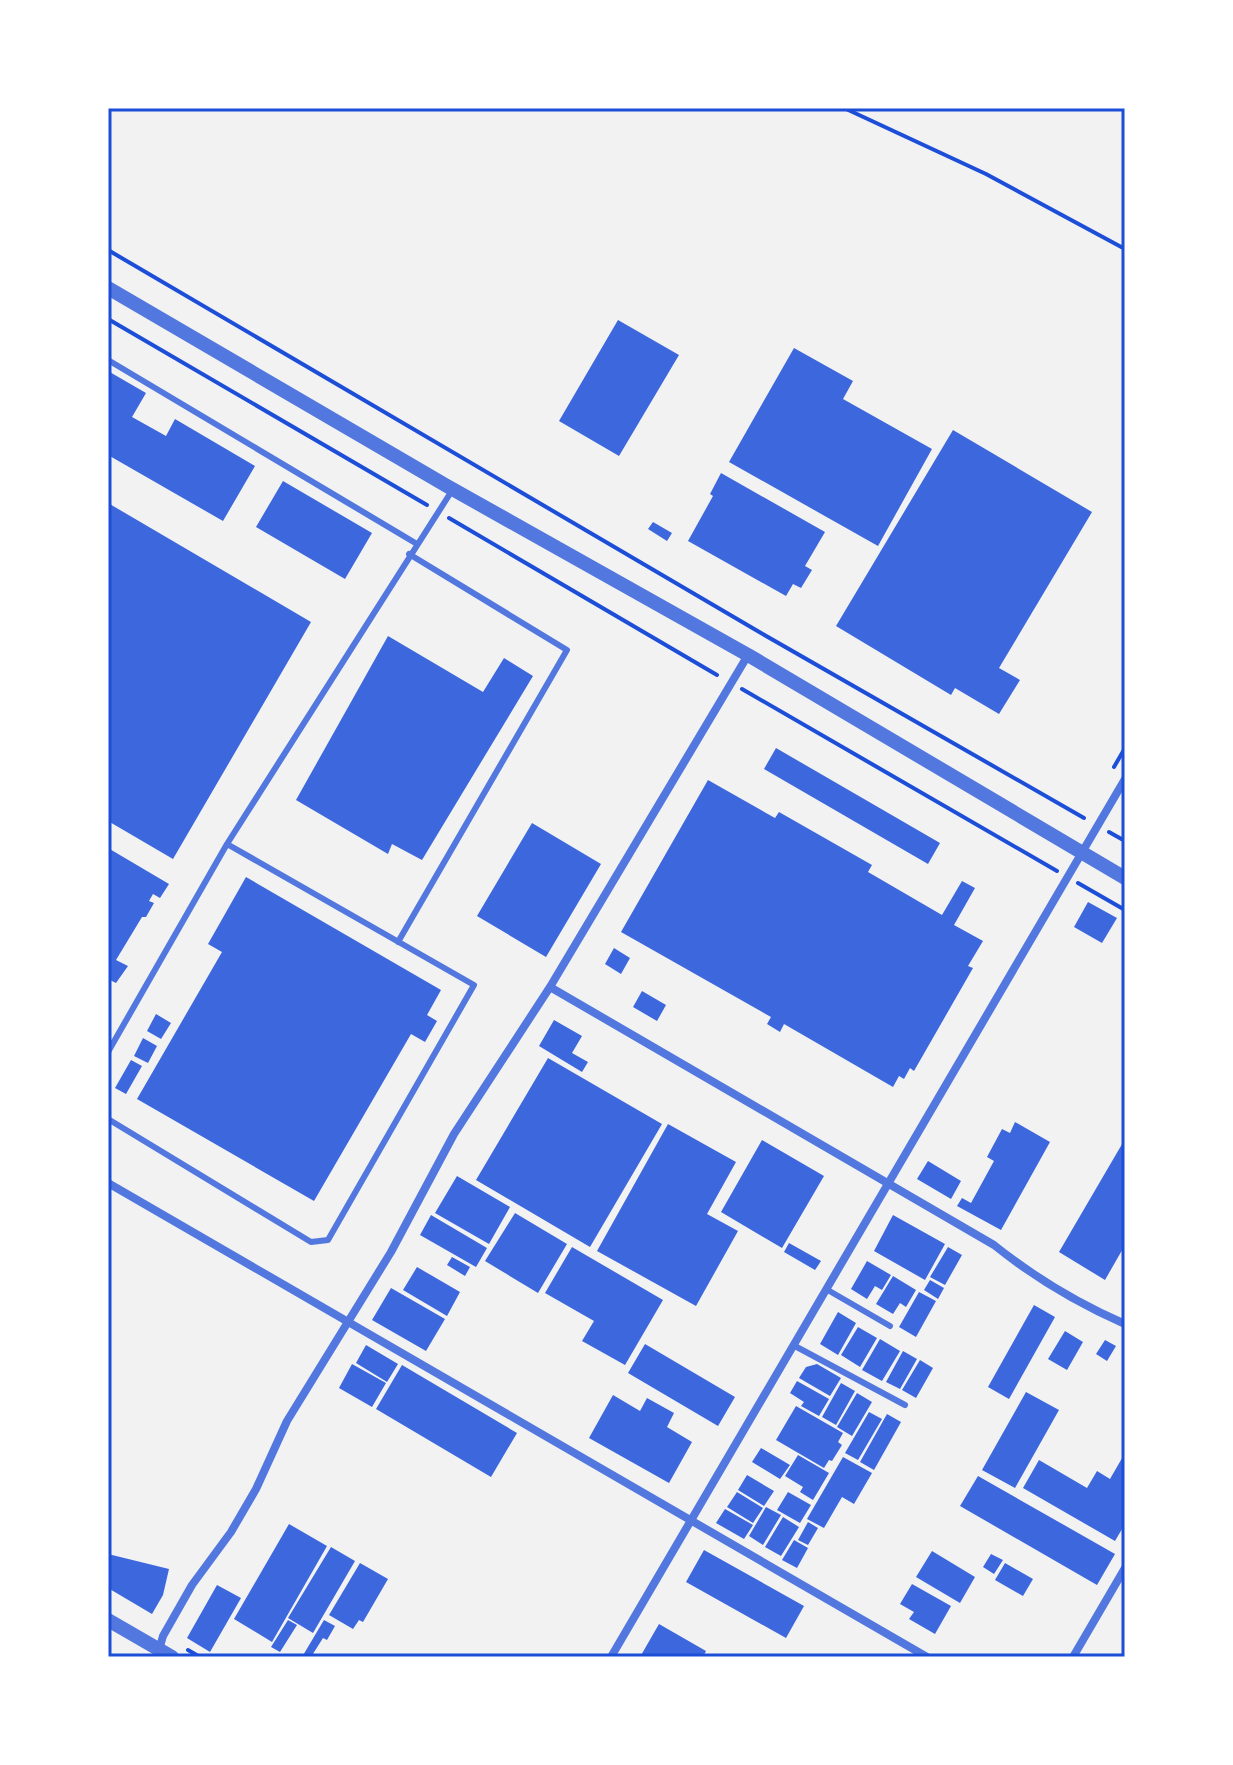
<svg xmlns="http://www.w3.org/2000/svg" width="1233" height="1765" viewBox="0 0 1233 1765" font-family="Jost,sans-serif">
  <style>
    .building { fill: #3d67dc }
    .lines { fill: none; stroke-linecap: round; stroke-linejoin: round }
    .path { stroke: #1d4ed8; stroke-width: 4 }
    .service { stroke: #5277de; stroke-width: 6 }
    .minor { stroke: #5277de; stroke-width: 8 }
    .tertiary { stroke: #5277de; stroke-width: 14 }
    .neatline { fill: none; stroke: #1d4ed8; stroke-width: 3 }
  </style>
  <rect width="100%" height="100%" fill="#f2f2f2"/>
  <path class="building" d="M618 320 679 355 619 456 559 421Z
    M794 348 853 381 843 399 932 449 878 546 729 462Z
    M108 371 146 393 132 417 166 436 175 419 255 466 223 521 108 455Z
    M953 430 1092 512 999 668 1020 680 999 714 955 688 951 695 836 626Z
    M721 473 825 532 805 566 812 570 801 588 793 584 786 596 688 541 713 496 710 494Z
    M283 481 372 533 345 579 256 527Z
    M108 503 311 622 173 859 108 821Z
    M653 522 672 533 667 541 648 529Z
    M388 636 483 692 504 658 533 676 422 860 392 844 388 854 296 800Z
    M776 748 940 843 928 864 764 769Z
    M708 780 775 818 779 812 872 865 868 872 942 915 962 881 975 888 954 925 983 941 968 966 973 968 914 1071 910 1068 904 1079 899 1076 893 1087 784 1024 780 1032 767 1024 771 1017 621 932Z
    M532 823 601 864 546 957 477 916Z
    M108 848 169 884 160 898 153 894 149 901 154 903 146 917H142L116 960 128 966 116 983 108 979Z
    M246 877 441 990 427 1015 437 1021 425 1042 411 1034 314 1201 137 1099 222 952 208 944Z
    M1088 902 1117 918 1102 943 1074 927Z
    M614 948 630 958 621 974 605 964Z
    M642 991 666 1005 657 1021 633 1007Z
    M156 1014 171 1023 161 1039 147 1031Z
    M554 1020 582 1036 572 1053 588 1062 582 1072 539 1046Z
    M143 1038 157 1046 148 1063 134 1056Z
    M548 1058 662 1124 590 1247 476 1180Z
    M131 1060 142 1066 126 1094 115 1088Z
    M1015 1122 1050 1142 1001 1230 957 1206 962 1198 971 1203 994 1161 987 1157 1002 1129 1010 1133Z
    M668 1124 736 1162 707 1214 738 1231 696 1306 597 1251Z
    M1125 1139V1245L1105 1280 1059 1252Z
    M762 1140 824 1176 782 1248 721 1212Z
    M928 1161 961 1181 951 1199 917 1179Z
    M457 1176 510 1207 489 1244 435 1213Z
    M515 1213 567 1244 538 1293 485 1261Z
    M431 1215 487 1248 476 1267 420 1235Z
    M893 1215 945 1244 925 1280 874 1251Z
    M789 1243 821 1261 815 1270 784 1252Z
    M572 1247 663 1300 625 1365 582 1341 594 1321 545 1293Z
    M948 1247 962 1255 945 1285 930 1277Z
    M452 1257 470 1267 465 1276 447 1265Z
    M867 1261 891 1275 882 1290 875 1286 867 1299 851 1289Z
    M417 1267 460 1292 447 1316 403 1290Z
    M893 1276 916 1290 906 1307 900 1303 893 1314 876 1304Z
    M930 1280 944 1288 938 1299 924 1290Z
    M391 1288 445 1319 426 1351 372 1320Z
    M919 1292 936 1301 916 1337 899 1327Z
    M1034 1305 1055 1317 1009 1399 988 1387Z
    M838 1312 856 1323 838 1355 820 1344Z
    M858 1327 877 1338 860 1367 841 1355Z
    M1065 1331 1083 1342 1067 1370 1048 1359Z
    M880 1339 900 1351 882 1381 862 1370Z
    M1105 1340 1116 1346 1107 1361 1096 1354Z
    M645 1344 735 1397 718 1426 628 1373Z
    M366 1345 398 1364 387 1382 356 1363Z
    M903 1351 917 1359 900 1389 886 1382Z
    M920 1360 933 1368 916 1398 902 1390Z
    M352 1364 386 1383 372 1407 339 1388Z
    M817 1364 841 1378 830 1396 799 1378 806 1367Z
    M402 1365 517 1433 491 1477 376 1409Z
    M797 1381 829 1399 819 1416 801 1406 804 1402 790 1393Z
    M841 1383 855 1391 836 1425 822 1417Z
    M1026 1392 1059 1410 1015 1488 982 1470Z
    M857 1393 872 1402 852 1436 837 1427Z
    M613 1395 640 1411 647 1398 674 1413 667 1427 692 1442 669 1483 589 1438Z
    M796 1406 843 1433 838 1442 842 1445 832 1461 829 1460 824 1468 776 1440Z
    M869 1412 882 1419 858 1460 845 1453Z
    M887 1414 901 1422 874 1470 860 1462Z
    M761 1448 790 1465 780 1479 752 1462Z
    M1125 1453V1524L1115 1541 1023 1488 1039 1460 1087 1488 1097 1471 1110 1479Z
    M798 1455 829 1473 813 1500 800 1492 803 1487 785 1476Z
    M843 1457 872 1473 854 1504 842 1497 824 1528 807 1519Z
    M747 1475 774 1491 764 1506 738 1490Z
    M978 1476 1115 1554 1097 1585 960 1506Z
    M737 1492 763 1508 753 1523 727 1507Z
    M788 1492 811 1505 800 1523 777 1510Z
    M766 1507 781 1515 763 1545 749 1536Z
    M725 1509 753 1525 744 1539 716 1523Z
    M783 1517 799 1527 781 1556 765 1547Z
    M808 1522 818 1528 808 1545 798 1540Z
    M289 1524 327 1546 272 1642 234 1619Z
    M794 1540 808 1548 797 1568 782 1560Z
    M331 1547 355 1561 313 1633 288 1618Z
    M704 1550 804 1606 786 1638 686 1582Z
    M932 1551 975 1577 960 1603 916 1577Z
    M108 1554 169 1569 163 1595 152 1614 108 1588Z
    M991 1554 1003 1560 994 1574 983 1567Z
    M360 1563 388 1579 363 1622 359 1620 353 1629 329 1615Z
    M1005 1563 1033 1579 1023 1596 995 1580Z
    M912 1584 951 1606 935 1634 909 1619 914 1612 900 1604Z
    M217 1585 241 1598 210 1652 187 1638Z
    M288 1620 297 1625 280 1652 271 1647Z
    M324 1620 335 1626 327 1640 323 1638 311 1657H302Z
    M659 1624 706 1651 703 1657H640Z"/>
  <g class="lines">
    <path class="path" d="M844 108 986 174 1125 249
      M108 250 761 633 1084 818
      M108 319 427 505
      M449 518 717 675
      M742 689 1057 871
      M1114 767 1125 748
      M1109 832 1125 841
      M1078 883 1125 910
      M188 1650 200 1657"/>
    <path class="service" d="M108 360 417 544
      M398 942 567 650 409 554
      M108 1052 227 844 453 489
      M108 1119 311 1242 328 1240 474 985 227 844
      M826 1289 890 1326
      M793 1345 905 1405"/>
    <path class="minor" d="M550 987 994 1245C1035 1278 1077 1303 1125 1324
      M108 1183 927 1657
      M157 1657 163 1636 192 1585 231 1532 256 1489 287 1421 391 1252 454 1134 550 987 748 655
      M611 1657 1125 779
      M1073 1657 1125 1568"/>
    <path class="tertiary" d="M108 288 447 486 748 655 1125 878
      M108 1620 172 1657"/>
  </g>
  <rect width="1233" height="1765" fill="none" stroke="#ffffff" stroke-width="220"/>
  <rect x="110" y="110" width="1013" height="1545" class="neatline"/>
</svg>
